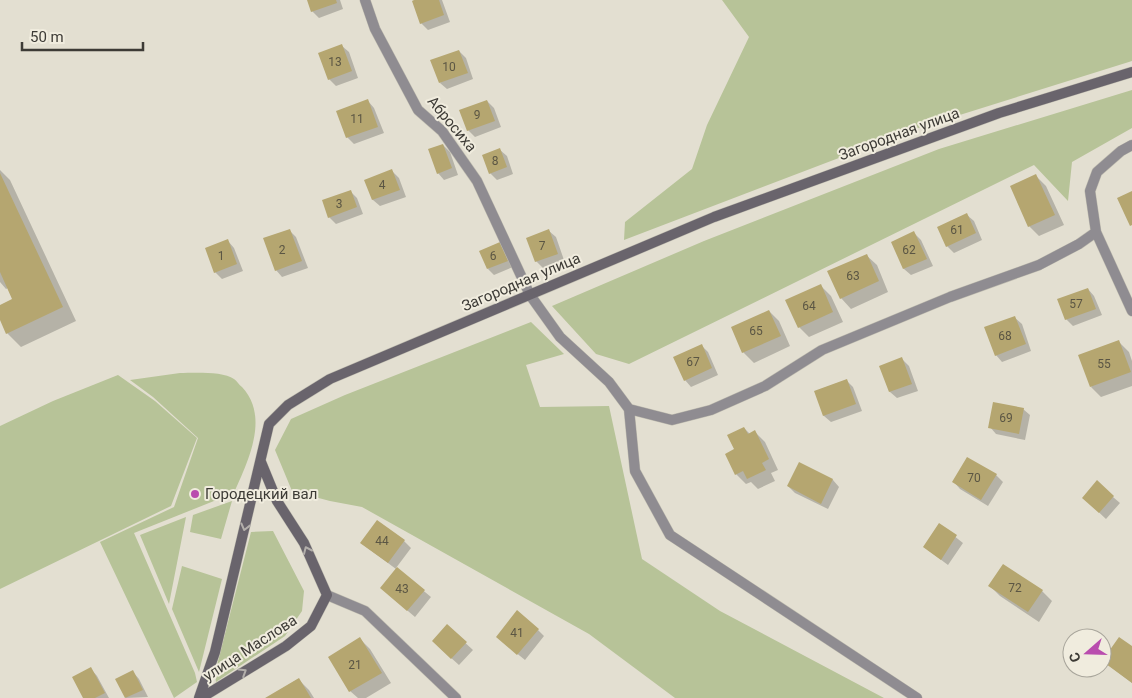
<svg xmlns="http://www.w3.org/2000/svg" width="1132" height="698" viewBox="0 0 1132 698" font-family="Roboto,sans-serif">
  <style>
    .green { fill: #b7c398 }
    .shadow { fill: #0003 }
    .building { fill: #b5a670 }
    .lines { fill: none; stroke-linecap: round; stroke-linejoin: round }
    .street-casing { stroke: #bebbaf; stroke-width: 11 }
    .secondary-casing { stroke: #bebbaf; stroke-width: 11 }
    .street { stroke: #8f8c91; stroke-width: 10 }
    .secondary { stroke: #69646c; stroke-width: 10 }
    .oneway { stroke: #b3afab }
    .poi-dot { fill: #b94dae; stroke: #f0ecde; stroke-width: 2 }
    .labels { text-anchor: middle; stroke-width: 4; stroke-linejoin: round; paint-order: stroke }
    .number-label { font-size: 12px; fill: #5b5644 }
    .street-label { font-size: 15px; fill: #3d3b36; stroke: #f0ecde }
    .poi-label { font-size: 15px; fill: #3d3b36; stroke: #f0ecde; text-anchor: start }
  </style>
  <rect width="100%" height="100%" fill="#e3dfd1"/>
  <path class="green" d="M722 0H1132V61L915 129 624 240 625 222 692 169 707 125 749 37Z
    M1132 90V128L1072 162 1068 201 1034 165 629 364 596 354 552 306 704 241 939 149Z
    M531 322 564 354 526 365 540 407 609 406 642 559 720 611 884 698H675L589 634 362 507 330 501 292 491 275 450 291 419 345 395Z
    M180 373C193 373 223 371 234 379 237 381 239 385 242 387 270 417 248 461 234 493L134 533 195 673 197 682 174 698 100 542 174 507 198 438 153 397 130 380Z
    M118 375 155 401 197 438 171 506 0 589V426L53 401Z
    M232 501 221 539 190 532 193 515Z
    M186 517 169 604 140 535Z
    M273 531 304 591 302 611 285 636 216 682 215 673 251 532Z
    M182 566 222 579 199 672 172 609Z"/>
  <path class="shadow" d="M308 0H340L343 9 319 18 312 11Z
    M418 0H442L450 22 428 30 421 23Z
    M342 46 349 52 358 78 336 86 329 79Z
    M459 51 466 58 473 79 447 89 440 83Z
    M368 101 374 108 384 133 354 144 347 137Z
    M487 101 494 108 501 127 475 137 468 130Z
    M443 145 450 152 458 175 444 180 438 173Z
    M500 150 507 156 513 174 497 180 490 173Z
    M0 170 10 180 76 321 21 347 7 333 0 317V307L14 300 8 288 6 289 0 282Z
    M392 171 399 178 406 197 380 206 373 200 366 180Z
    M1036 176 1046 186 1064 225 1039 236 1029 226Z
    M350 191 357 198 363 214 336 224 329 217Z
    M967 215 974 221 982 240 954 253 947 246Z
    M289 230 296 237 308 268 282 277 276 270Z
    M549 231 556 237 564 260 543 268 536 261Z
    M914 233 921 240 933 266 911 275 904 269 893 243Z
    M228 241 234 248 243 271 222 279 215 272Z
    M499 244 506 251 513 267 494 275 488 269Z
    M866 255 877 265 888 292 851 309 841 298Z
    M821 286 831 296 843 322 809 337 799 327Z
    M1088 289 1094 296 1102 315 1073 326 1066 319Z
    M769 311 779 321 790 346 754 363 743 352 732 328Z
    M1015 318 1022 324 1031 351 1002 362 996 355Z
    M1118 341 1129 352 1132 361V386L1101 397 1091 387Z
    M701 345 708 352 718 375 691 387 685 380Z
    M902 359 909 366 918 391 897 398 890 392 881 367Z
    M846 380 853 387 862 411 831 422 824 416 816 391Z
    M1023 409 1030 415 1025 440 996 434 990 427Z
    M744 428 750 434 755 432 765 442 778 470 771 473 775 481 758 489 751 482 746 484 736 474Z
    M800 464 833 480 839 487 828 509 795 493 788 486Z
    M996 475 1003 482 988 506 960 489 954 482Z
    M1113 497 1120 503 1106 519 1090 504Z
    M939 524 963 543 948 565 924 547Z
    M404 541 411 548 396 568 431 597 415 617 388 594 396 569 361 543Z
    M990 586 1042 591 1052 601 1039 622 1000 596Z
    M447 626 473 650 459 665 440 648Z
    M538 630 544 636 525 660 504 643Z
    M360 639 370 649 391 683 366 698H358L350 691Z
    M1132 647V683L1103 661Z
    M91 669 97 676 109 698H85Z
    M133 672 139 679 148 697 126 698 117 680Z
    M298 679 309 690 314 698H267Z"/>
  <path class="building" d="M307 0H336L337 3 311 12Z
    M414 0H439L444 15 420 24 412 1Z
    M342 44 352 71 328 80 318 53Z
    M459 50 468 73 439 83 430 60Z
    M368 99 378 127 346 138 336 111Z
    M487 100 495 121 467 131 459 110Z
    M443 144 452 168 437 174 428 149Z
    M500 148 507 167 489 174 482 155Z
    M392 169 400 190 372 200 364 180Z
    M0 173 63 307 6 334 0 320V305L12 299 0 272Z
    M1036 174 1055 215 1028 227 1010 186Z
    M351 190 357 207 328 218 322 200Z
    M1132 191V225L1130 226 1117 198Z
    M967 213 976 233 946 247 937 227Z
    M290 229 302 261 275 271 263 238Z
    M549 229 558 254 535 262 526 238Z
    M914 231 927 259 903 269 891 242Z
    M228 239 237 264 214 273 205 248Z
    M500 242 508 261 487 269 479 251Z
    M867 254 879 281 840 299 827 271Z
    M821 284 833 312 798 328 785 300Z
    M1088 288 1096 309 1065 320 1057 299Z
    M769 310 781 336 742 353 731 327Z
    M1015 316 1026 344 995 356 984 327Z
    M1119 340 1131 372 1090 387 1078 355Z
    M702 344 712 368 684 381 673 357Z
    M902 357 912 384 889 392 879 366Z
    M847 379 856 404 823 416 814 391Z
    M993 402 1024 408 1019 434 988 428Z
    M744 427 748 434 755 430 769 459 762 463 766 470 747 479 743 471 735 475 725 454 734 449 727 435Z
    M967 457 997 474 981 500 952 482Z
    M799 462 833 479 821 504 787 486Z
    M1097 480 1114 496 1099 513 1082 498Z
    M377 520 405 540 388 563 360 543Z
    M939 523 957 535 941 560 923 547Z
    M1003 564 1043 590 1028 612 988 586Z
    M397 567 425 590 407 611 380 588Z
    M517 610 539 629 517 655 496 637Z
    M447 624 467 642 451 659 432 641Z
    M360 637 382 673 349 692 328 657Z
    M1119 637 1132 646V683L1102 661Z
    M91 667 105 693 95 698H83L72 677Z
    M133 670 143 690 125 698 115 679Z
    M299 678 311 698H265Z"/>
  <g class="lines">
    <defs>
      <path id="street" d="M365 0 375 29 418 110 442 131 477 181 530 295 560 337 609 382 629 409 635 471 670 535 917 698
        M1132 145 1121 151 1097 172 1090 191 1096 232 1132 311
        M629 409 672 420 711 410 765 386 822 350 950 297 1039 265 1079 244 1096 232
        M327 595 365 611 456 698"/>
      <path id="secondary" d="M199 698 215 652 269 424 288 405 330 379 714 217 999 113 1132 72
        M201 698 286 646 311 626 327 595 304 543 277 501 261 462"/>
    </defs>
    <use href="#street" class="street-casing"/>
    <use href="#secondary" class="secondary-casing"/>
    <use href="#street" class="street"/>
    <use href="#secondary" class="secondary"/>
  </g>
  <defs><path id="oneway-chevron" d="M-2-3.5L2.5 0L-2 3.5" fill="none" stroke-width="1.6" stroke-linecap="round" stroke-linejoin="round" transform="scale(1.25)"/></defs>
  <g class="oneway">
    <use href="#oneway-chevron" transform="translate(245 527) rotate(104)"/>
    <use href="#oneway-chevron" transform="translate(307 550) rotate(-114)"/>
    <use href="#oneway-chevron" transform="translate(243 672) rotate(-32)"/>
  </g>
  <circle class="poi-dot" cx="195" cy="494" r="5"/>
  <g class="labels">
    <g class="number-label">
      <text x="335" y="66">13</text>
      <text x="449" y="71">10</text>
      <text x="477" y="119">9</text>
      <text x="357" y="123">11</text>
      <text x="495" y="165">8</text>
      <text x="382" y="189">4</text>
      <text x="339" y="208">3</text>
      <text x="957" y="234">61</text>
      <text x="542" y="250">7</text>
      <text x="282" y="254">2</text>
      <text x="909" y="254">62</text>
      <text x="221" y="260">1</text>
      <text x="493" y="260">6</text>
      <text x="853" y="280">63</text>
      <text x="1076" y="308">57</text>
      <text x="809" y="310">64</text>
      <text x="756" y="335">65</text>
      <text x="1005" y="340">68</text>
      <text x="693" y="366">67</text>
      <text x="1104" y="368">55</text>
      <text x="1006" y="422">69</text>
      <text x="974" y="482">70</text>
      <text x="382" y="545">44</text>
      <text x="1015" y="592">72</text>
      <text x="402" y="593">43</text>
      <text x="517" y="637">41</text>
      <text x="355" y="669">21</text>
    </g>
    <g class="street-label">
      <text transform="translate(452 124) rotate(50)" y="5">Абросиха</text>
      <text transform="translate(899 134) rotate(-20)" y="5">Загородная улица</text>
      <text transform="translate(521 282) rotate(-23)" y="5">Загородная улица</text>
      <text transform="translate(250 648) rotate(-33)" y="5">улица Маслова</text>
    </g>
    <g class="poi-label">
      <text x="205" y="499">Городецкий вал</text>
    </g>
  </g>
  <g transform="translate(1087 653) rotate(250)"><circle r="24" fill="#f0ecde" stroke="#a8a59b"/>
  <path d="M0-4L9 19L0 12L-9 19Z" fill="#b94dae"/>
  <text y="-8" font-size="14" font-weight="bold" text-anchor="middle" fill="#3d3b36">С</text>
  </g>
  <path d="M22 42v8h121v-8" fill="none" stroke="#3d3b36" stroke-width="2.5"/>
  <text x="30" y="42" font-size="15" fill="#3d3b36" stroke="#f0ecde" stroke-width="4" paint-order="stroke">50 m</text>
</svg>
